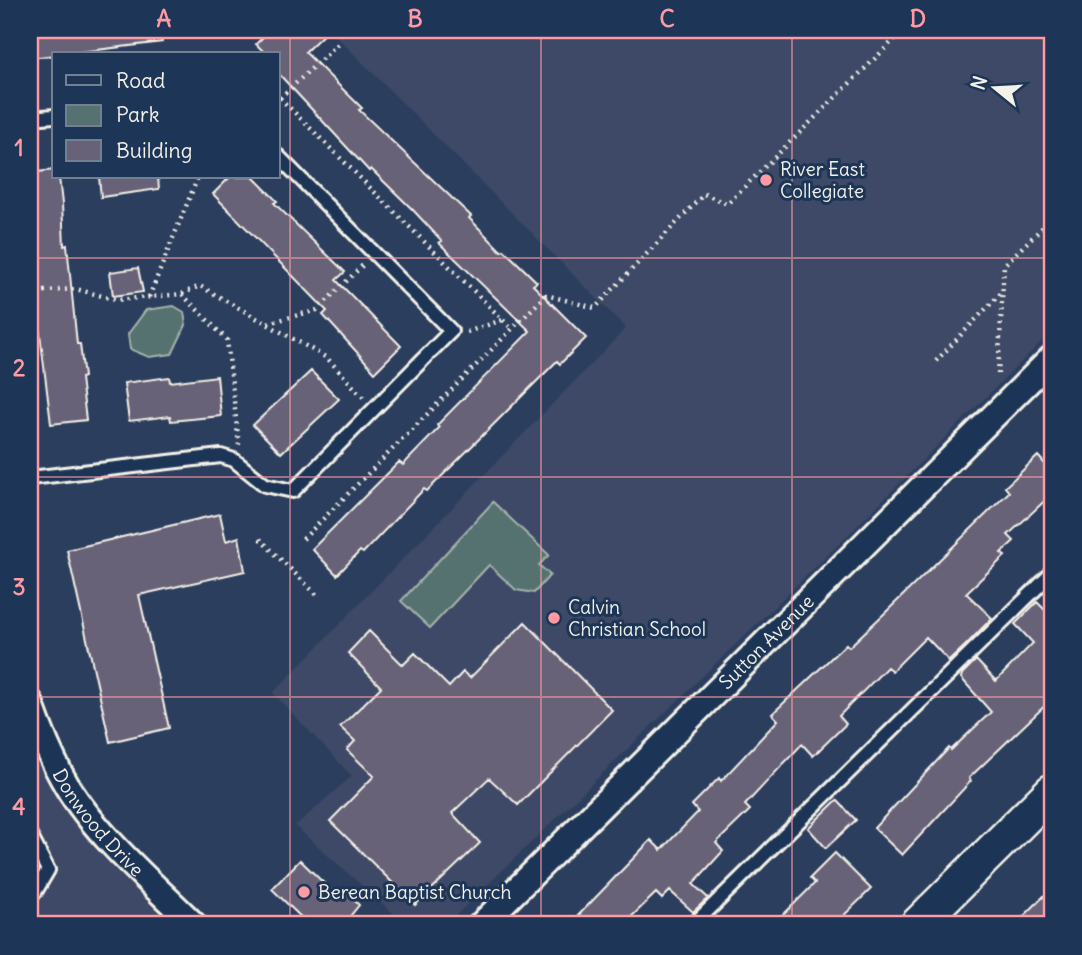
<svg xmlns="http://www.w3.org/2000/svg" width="1082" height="955" viewBox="0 0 1082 955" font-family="Delius,sans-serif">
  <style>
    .built { fill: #3e4966 }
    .green { fill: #567270; stroke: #a5b2ac; stroke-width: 2 }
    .building { fill: #686278; stroke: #f4f1e8; stroke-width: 2 }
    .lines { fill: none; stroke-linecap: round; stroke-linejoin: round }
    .lane-casing { stroke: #f4f1e8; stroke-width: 18 }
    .street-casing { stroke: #f4f1e8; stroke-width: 30 }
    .secondary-casing { stroke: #f4f1e8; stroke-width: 38 }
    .path { stroke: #f4f1e8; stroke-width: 4.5; stroke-dasharray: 2 5; stroke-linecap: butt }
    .lane { stroke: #1d3557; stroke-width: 12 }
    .street { stroke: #1d3557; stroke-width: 24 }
    .secondary { stroke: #1d3557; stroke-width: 33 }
    .grid { fill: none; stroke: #ff9aa2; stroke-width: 2; stroke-opacity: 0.55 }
    .poi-dot { fill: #ff9aa2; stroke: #1d3557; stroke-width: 2.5 }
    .labels { text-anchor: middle; stroke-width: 6; stroke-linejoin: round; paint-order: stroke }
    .poi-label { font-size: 19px; fill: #f4f1e8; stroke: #1d3557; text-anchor: start }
    .street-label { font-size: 19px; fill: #f4f1e8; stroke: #1d3557 }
    .neatline { fill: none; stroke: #ff9aa2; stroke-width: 2.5 }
    .grid-label { font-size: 23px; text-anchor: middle; font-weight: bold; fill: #ff9aa2 }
  </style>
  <rect width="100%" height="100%" fill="#2c3e5e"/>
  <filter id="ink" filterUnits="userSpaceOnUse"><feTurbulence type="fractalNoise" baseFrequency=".0143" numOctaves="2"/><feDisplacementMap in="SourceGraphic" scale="14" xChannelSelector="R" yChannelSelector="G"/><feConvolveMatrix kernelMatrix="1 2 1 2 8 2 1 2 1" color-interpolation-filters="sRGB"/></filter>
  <g filter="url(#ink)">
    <path class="built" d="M330 30H1052V331L840 543 446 925H406L295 826 352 776 273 693 626 328Z
      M30 748 75 819 174 925H30Z"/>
    <path class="green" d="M174 306 184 312 186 325 172 354 149 357 130 349 128 334 146 310Z
      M493 502 549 555 539 565 550 575 534 593 516 590 489 565 430 628 401 601Z"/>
    <path class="building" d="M30 30H161L162 42 30 58Z
      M270 30H328L305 52 362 108 359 110 471 216 469 218 501 251 504 250 537 282 533 285 586 338 560 364 557 361 427 491 424 489 363 553 360 551 337 575 312 549 399 462 403 465 439 428 437 425 530 331 439 243 442 241 413 210 371 169 369 171 278 73V54H266L256 44Z
      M54 170V177H59L62 204 64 246 67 245 77 344H80L84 377 81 378 86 420 51 424 30 251V173Z
      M99 177H158L159 189 101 197Z
      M230 177H253L277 201 274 203 345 272 336 280 401 346 375 372 323 315 327 311 213 194Z
      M138 268 143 292 113 296 110 272Z
      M311 371 339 399 281 453 253 425Z
      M217 376 221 416 171 421 170 416 129 421 124 383 169 377 170 382Z
      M1038 456 1052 472V494L1008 535 1014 541 1001 553 1005 556 966 593 992 618 966 645 949 661 926 637 892 671 887 667 839 716 846 724 813 756 802 744 745 805 750 810 716 843 723 851 693 884 708 898 693 912 670 891 662 899 656 893 623 925H569L651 840 661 850 698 812 692 805 719 778 721 781 778 720 772 714 846 644 849 647 887 611 1009 492 1005 487Z
      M220 514 226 541 239 537 245 571 139 595 169 728 110 742 67 550Z
      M1037 602 1052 617V699L969 778 971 781 902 855 874 828 949 748 951 750 991 712 961 678 962 674 976 660 996 681 1033 643 1015 624Z
      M525 622 612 710 518 805 489 778 452 813 480 843 415 905 330 821 374 776 347 750 355 741 340 727 381 687 348 653 369 631 403 665 415 653 449 687 463 672 470 678Z
      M837 800 856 820 826 848 808 828Z
      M835 853 871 889 834 925H773L815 883 810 878Z
      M300 860 336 895 344 890 359 905 343 925H309L272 889Z
      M1052 888V925H1015Z"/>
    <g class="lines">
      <defs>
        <path id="lane" d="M30 118 54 116
          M30 478 221 456 234 460 265 485 293 491 451 331 278 156
          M30 835 48 870 35 892 30 895
          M693 925 1052 573"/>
        <g id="street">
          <path id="s1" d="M30 702C40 731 51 759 67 786 97 836 153 884 194 925"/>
          <path id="s2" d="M481 925 1052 358"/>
        </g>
        <path id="secondary" d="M917 925 1052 791"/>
      </defs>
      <use href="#lane" class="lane-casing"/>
      <use href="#street" class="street-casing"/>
      <use href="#secondary" class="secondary-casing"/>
      <path class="path" d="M280 98 512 329
        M280 98 338 44
        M30 292 76 289 117 300 182 294 227 340 239 445
        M182 294 200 286 327 358 364 398
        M149 297 198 177
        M268 323 317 310 364 264
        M467 332 502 320
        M936 361 1002 292
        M998 374 1004 265 1052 218
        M260 539 317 595
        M303 539 546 295 595 308 704 194 727 204 904 30"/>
      <use href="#lane" class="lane"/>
      <use href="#street" class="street"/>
      <use href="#secondary" class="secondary"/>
    </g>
  </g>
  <path class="grid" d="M290 30V925M541 30V925M792 30V925M30 258H1052M30 477H1052M30 697H1052"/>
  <g class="poi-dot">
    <circle cx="766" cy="180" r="7"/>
    <circle cx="554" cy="618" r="7"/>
    <circle cx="304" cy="892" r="7"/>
  </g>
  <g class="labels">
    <g class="poi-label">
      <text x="780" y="176">River East<tspan x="780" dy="22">Collegiate</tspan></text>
      <text x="568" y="614">Calvin<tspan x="568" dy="22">Christian School</tspan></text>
      <text x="318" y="899">Berean Baptist Church</text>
    </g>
    <g class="street-label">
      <text dy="7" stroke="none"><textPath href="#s2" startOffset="402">Sutton Avenue</textPath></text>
      <text dy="7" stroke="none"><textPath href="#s1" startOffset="140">Donwood Drive</textPath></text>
    </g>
  </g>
  <rect width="1082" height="955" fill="none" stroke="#1d3557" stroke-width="77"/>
  <rect x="52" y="52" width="228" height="126" fill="#1d3557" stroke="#738091" stroke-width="2"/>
  <rect x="66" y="75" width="35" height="10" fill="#1d3557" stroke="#738091" stroke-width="2"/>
  <text x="116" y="88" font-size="21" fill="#f4f1e8">Road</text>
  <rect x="66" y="105" width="35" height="21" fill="#567270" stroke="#738091" stroke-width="2"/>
  <text x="116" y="122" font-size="21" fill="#f4f1e8">Park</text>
  <rect x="66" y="140" width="35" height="21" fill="#686278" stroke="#738091" stroke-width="2"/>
  <text x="116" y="158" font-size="21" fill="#f4f1e8">Building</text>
  <g transform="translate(995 88) rotate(288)" stroke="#1d3557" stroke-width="5" paint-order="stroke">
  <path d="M0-5L12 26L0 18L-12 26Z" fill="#f4f1e8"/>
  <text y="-10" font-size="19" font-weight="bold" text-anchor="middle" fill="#f4f1e8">N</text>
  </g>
  <rect x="38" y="38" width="1006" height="878" class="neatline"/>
  <g class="grid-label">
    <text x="164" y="27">A</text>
    <text x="415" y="27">B</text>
    <text x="667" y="27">C</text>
    <text x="918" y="27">D</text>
    <text x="19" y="156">1</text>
    <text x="19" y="376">2</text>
    <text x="19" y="595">3</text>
    <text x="19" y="815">4</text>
  </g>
</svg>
